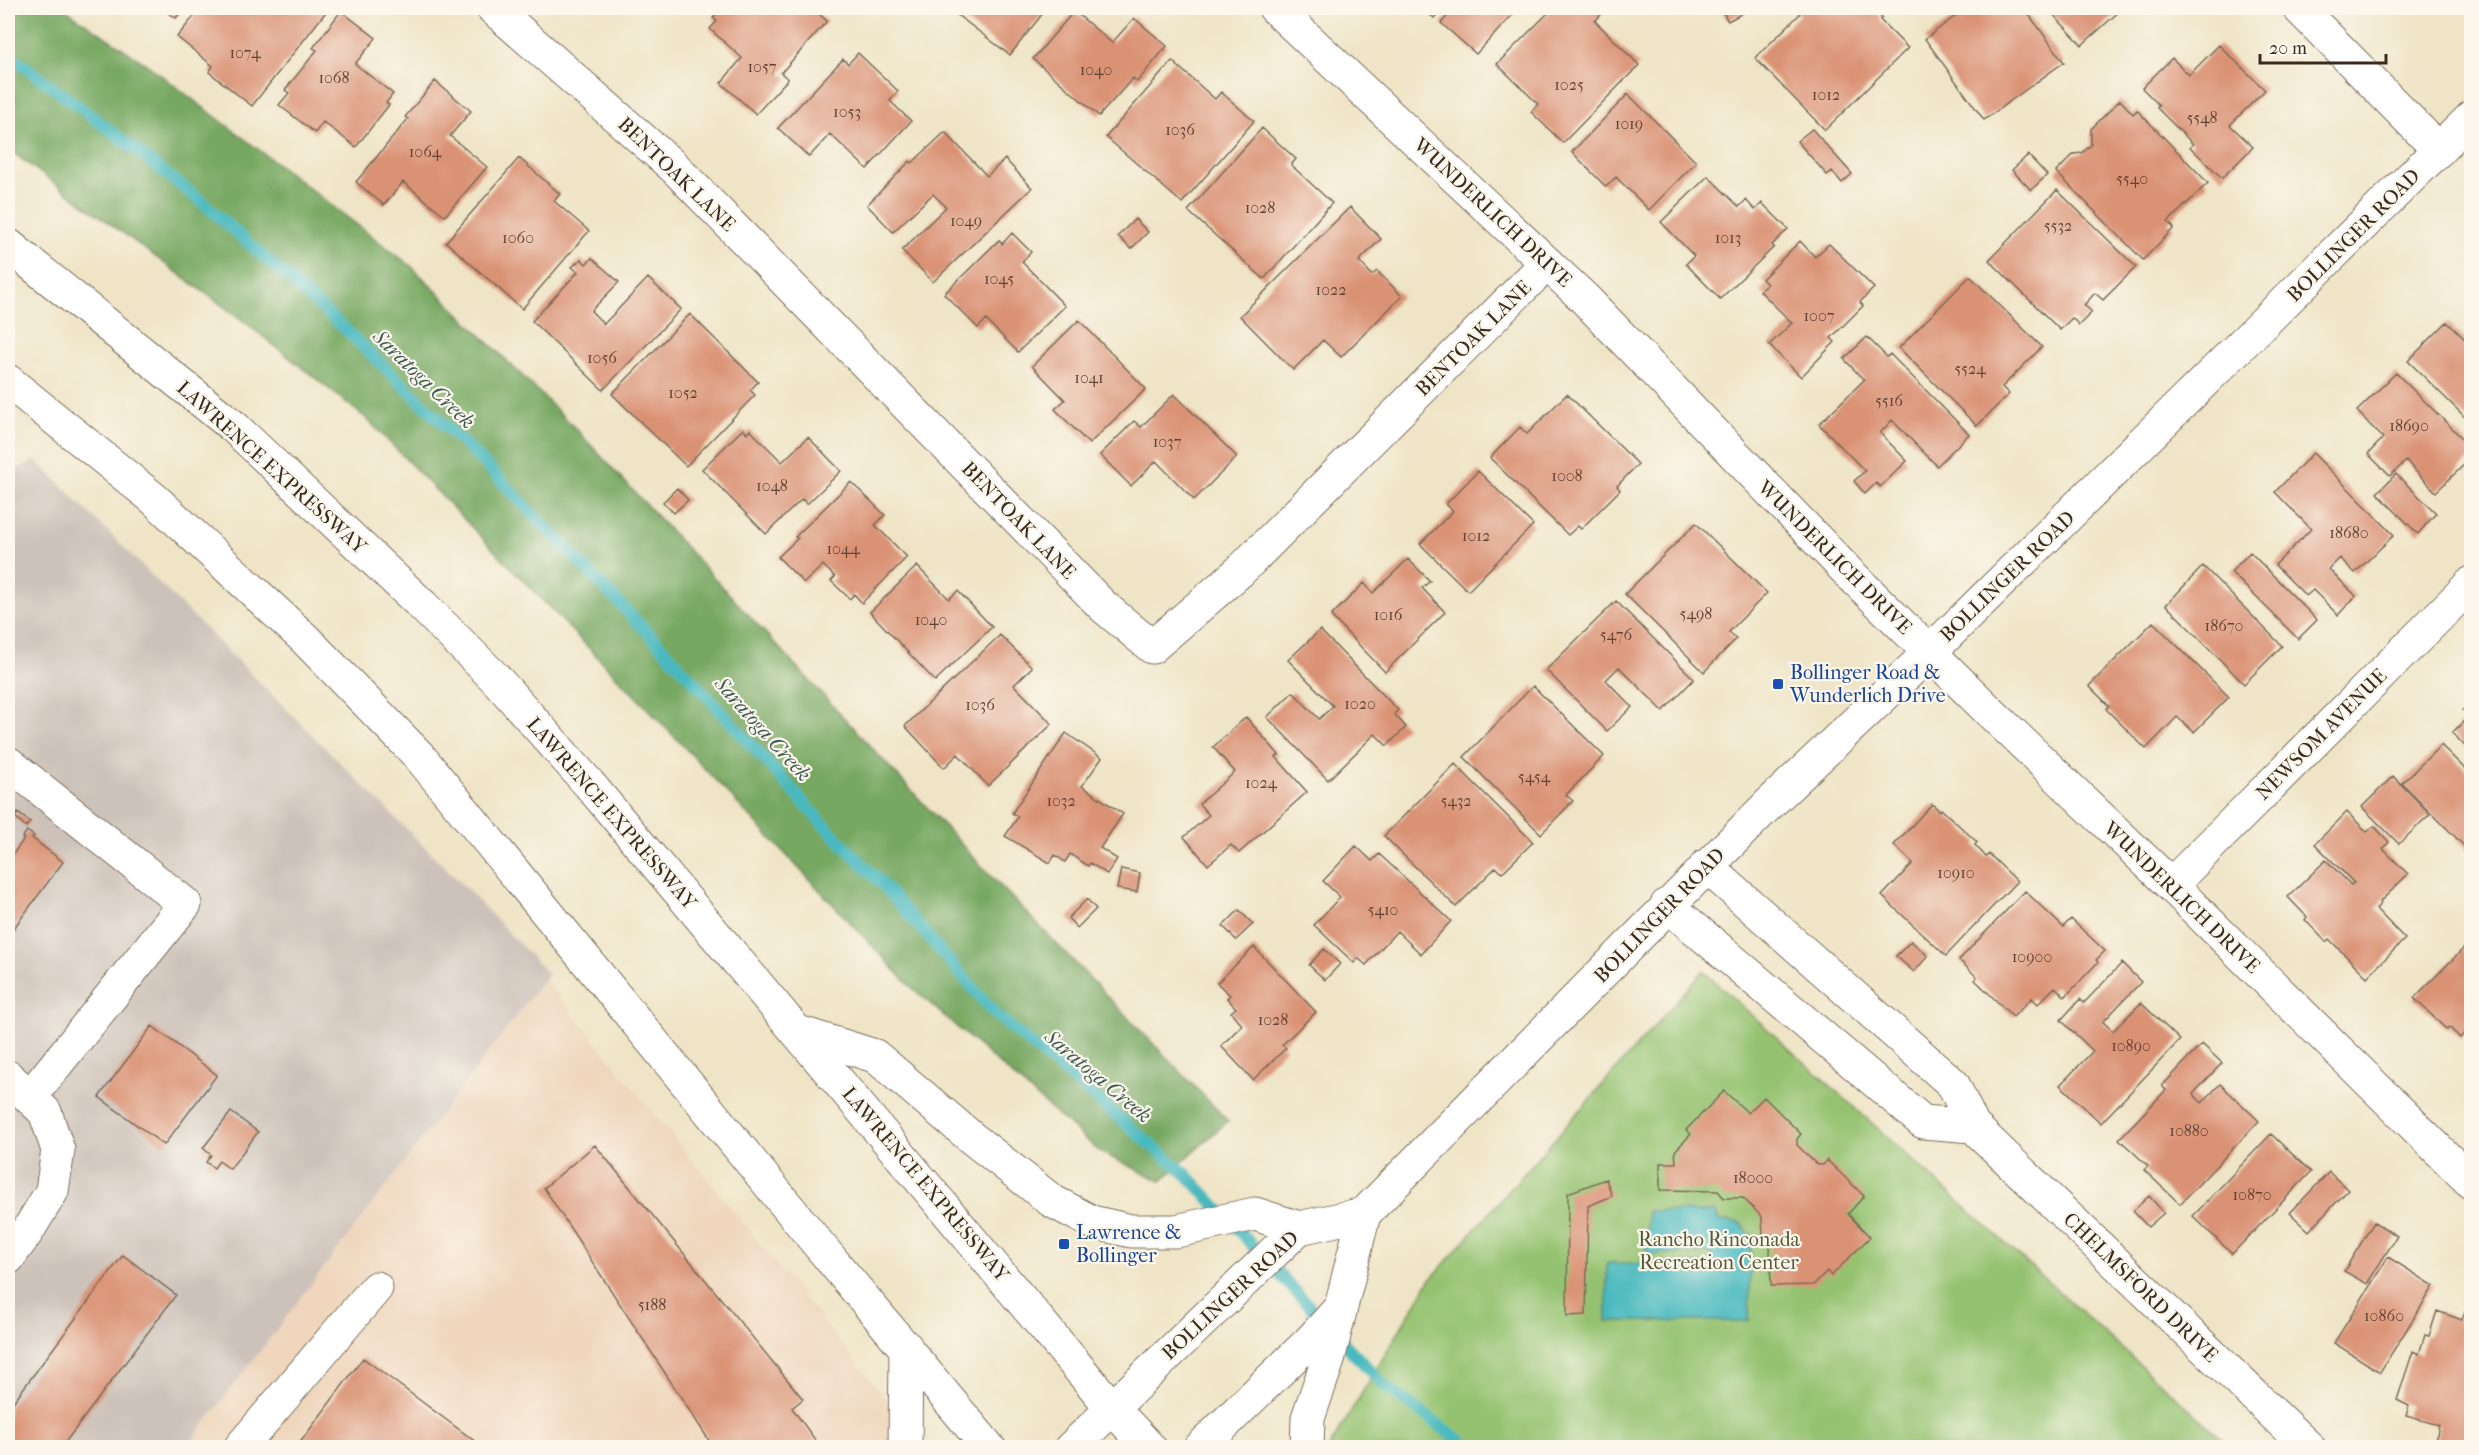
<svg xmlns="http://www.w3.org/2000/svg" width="2479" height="1455" viewBox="0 0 2479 1455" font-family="'IM FELL French Canon',serif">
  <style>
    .built { fill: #efd6bc }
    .industrial { fill: #cdc2b9 }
    .green { fill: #94c270; stroke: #687647; stroke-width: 1.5 }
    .forest { fill: #77a862; stroke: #596940; stroke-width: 1.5 }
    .water { fill: #49b9bf; stroke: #42726e; stroke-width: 1.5 }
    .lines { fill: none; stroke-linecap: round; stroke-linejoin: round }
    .stream { stroke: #49b9bf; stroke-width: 12 }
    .building { fill: #da9274 }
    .minor-casing { stroke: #7a6b59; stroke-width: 35 }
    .major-casing { stroke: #7a6b59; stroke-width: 35 }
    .highway-casing { stroke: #7a6b59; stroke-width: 35 }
    .minor { stroke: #fff; stroke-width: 33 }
    .major { stroke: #fff; stroke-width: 33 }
    .highway { stroke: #fff; stroke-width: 33 }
    .transit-dot { fill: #1a4fb4; stroke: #fbf7ec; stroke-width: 2 }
    .labels { text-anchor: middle; stroke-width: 4.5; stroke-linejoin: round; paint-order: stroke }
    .number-label { font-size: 16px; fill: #634434 }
    .street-label { font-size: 20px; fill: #3b2a1e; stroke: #fbf7ec }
    .transit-label { font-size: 20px; fill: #164399; stroke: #fbf7ec; text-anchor: start }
    .park-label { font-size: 20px; fill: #565837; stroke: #fbf7ec }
    .water-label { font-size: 21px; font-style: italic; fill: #405c56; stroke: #fbf7ec }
  </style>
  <rect width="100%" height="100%" fill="#fbf7ec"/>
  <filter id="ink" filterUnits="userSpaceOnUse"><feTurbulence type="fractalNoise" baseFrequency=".0167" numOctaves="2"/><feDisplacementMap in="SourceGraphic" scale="12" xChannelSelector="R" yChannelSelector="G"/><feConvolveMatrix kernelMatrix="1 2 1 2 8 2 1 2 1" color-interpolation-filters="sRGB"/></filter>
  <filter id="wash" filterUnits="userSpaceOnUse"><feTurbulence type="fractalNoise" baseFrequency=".008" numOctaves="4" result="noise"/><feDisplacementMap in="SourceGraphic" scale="24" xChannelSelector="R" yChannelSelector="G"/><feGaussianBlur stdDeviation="1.35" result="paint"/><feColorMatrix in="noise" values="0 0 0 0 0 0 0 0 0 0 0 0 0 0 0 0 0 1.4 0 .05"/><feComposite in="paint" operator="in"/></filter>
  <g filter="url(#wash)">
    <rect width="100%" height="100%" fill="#efe4c6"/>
    <path class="built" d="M544 978 925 1447 187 1448Z"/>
    <path class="industrial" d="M36 460 465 887 548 974 187 1447H8V473Z"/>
    <path class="green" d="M1703 971 2231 1447 1329 1448 1429 1281Z"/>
    <path class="forest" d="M8 8H63L149 66 411 266 574 427 988 873 1228 1121 1161 1181 1100 1152 911 987 668 730 368 420 242 320 8 149Z"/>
    <path class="water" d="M1648 1211 1715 1212 1719 1221 1739 1222 1751 1236 1749 1321H1607V1263L1711 1264V1253L1646 1254Z"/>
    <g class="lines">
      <path class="stream" d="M8 54 89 114 201 201 346 330 482 461 676 662 822 823 883 885 996 1015 1186 1174 1324 1322
        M1338 1337 1387 1388 1471 1448"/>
    </g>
    <g id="blocks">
      <path class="building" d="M161 8H184L176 18Z
        M201 8H329L252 106 209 72 213 66 177 37Z
        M723 8H812L827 21 781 73 788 79 756 114 721 83 742 58 710 29 717 21 713 18Z
        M948 8H1047L1010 55Z
        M1422 8H1443L1434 18Z
        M1455 8H1519L1476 54 1441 23Z
        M1553 8H1605L1606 9 1595 21 1639 65 1563 143 1531 112 1538 104 1497 64Z
        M1720 8H1752L1728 21Z
        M1802 8H1872L1882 18 1880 20 1908 48 1825 130 1755 58 1800 14 1798 11Z
        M1959 8H2024L2064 62 1984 120 1925 39 1962 11Z
        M2047 8H2123L2082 45Z
        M341 11 376 38 355 64 393 94 386 103 389 105 356 147 323 122 315 133 279 105 289 93 285 90 317 50 313 48Z
        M1074 11 1112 43 1134 18 1167 46 1137 82 1133 78 1099 116 1033 59Z
        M2219 45 2265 90 2230 125 2253 147 2222 178 2190 147 2193 144 2157 108 2159 105 2142 88 2172 58 2189 75Z
        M858 53 898 91 890 101 911 121 867 169 830 134 809 157 778 128 843 59 848 64Z
        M1172 61 1215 99 1221 92 1254 121 1182 203 1106 137Z
        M435 81 471 111 450 136 487 167 445 216 403 182 384 205 356 182 408 119 405 117Z
        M1628 94 1696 162 1649 210 1616 177 1606 187 1572 152Z
        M2120 100 2133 114 2137 110 2208 183 2168 222 2174 228 2143 260 2056 172 2074 154 2082 153 2091 145V129Z
        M1262 128 1296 159 1291 165 1332 203 1264 279 1188 211Z
        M1812 129 1852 174 1842 183 1832 171 1827 175 1797 141Z
        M945 132 987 176 1005 159 1032 188 933 282 902 250 946 207 933 194 893 232 867 205 910 161 912 163Z
        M2028 155 2047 175 2031 190 2012 170Z
        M519 158 560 194 554 201 589 231 522 309 446 242Z
        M1708 176 1739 207 1746 200 1755 210 1762 203 1788 229 1772 245 1774 247 1720 299 1686 264 1694 256 1661 222Z
        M2057 190 2136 267 2103 300 2095 293 2084 305 2092 312 2079 325 2072 318 2060 330 1989 260Z
        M1350 207 1381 239 1359 261 1372 275 1377 271 1402 296 1341 357 1323 340 1293 370 1240 316Z
        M1135 219 1148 232 1131 249 1118 236Z
        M1012 233 1031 252 1022 262 1065 306 1018 352 986 320 978 328 944 294 999 240 1002 244Z
        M1800 241 1815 257 1829 244 1874 288 1860 302 1863 306 1831 338 1835 342 1801 377 1769 345 1792 323 1760 291 1767 284 1762 279Z
        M592 258 619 282 591 311 604 324 648 278 681 309 603 390 532 321 578 272 572 267 581 259 586 264Z
        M1970 276 2042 347 2002 387 2009 394 1977 426 1899 348Z
        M690 314 758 382 750 390 755 395 686 466 612 394Z
        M1079 320 1146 389 1089 444 1055 409 1065 400 1032 366Z
        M2447 322 2472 346V424L2408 361Z
        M1867 337 1887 357 1890 354 1969 434 1937 466 1892 420 1880 433 1907 461 1880 487 1876 483 1865 494 1854 481 1865 471 1819 424 1864 380 1844 359Z
        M2396 373 2472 448V457L2436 492 2406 461 2390 476 2368 454 2383 438 2357 411Z
        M1174 394 1237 457 1194 500 1156 461 1131 486 1100 455 1134 421 1141 427Z
        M1567 394 1638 464 1617 486 1620 490 1581 529 1578 526 1568 535 1490 458 1520 427 1527 434Z
        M743 429 747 433 750 430 782 462 808 437 841 471 807 504 802 499 766 534 702 469Z
        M2313 453 2394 535 2355 573 2340 558 2329 569 2356 596 2338 615 2313 590 2306 596 2275 565 2311 529 2275 492Z
        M1478 471 1533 525 1468 591 1420 544 1453 511 1446 504Z
        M2396 474 2436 513 2418 534 2377 493Z
        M851 482 885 515 875 525 907 557 862 603 854 594 850 599 831 581 835 577 823 565 804 583 778 557 798 538 795 537Z
        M677 488 688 500 674 513 663 502Z
        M1696 523 1767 593 1729 632 1736 639 1704 672 1625 594Z
        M2250 552 2317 620 2298 639 2231 572Z
        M1408 559 1430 581 1422 588 1445 612 1385 672 1331 616 1364 583 1373 593Z
        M917 566 949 599 958 591 992 627 935 681 870 612Z
        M2203 566 2282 646 2244 684 2166 605Z
        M1616 601 1694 679 1663 711 1619 667 1606 680 1632 707 1607 731 1546 670Z
        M2153 622 2229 697 2194 732 2177 717 2146 749 2106 709 2109 706 2089 686Z
        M1320 630 1398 710 1394 714 1406 727 1387 746 1375 734 1328 780 1267 717 1293 692 1319 719 1333 706 1288 660Z
        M1000 635 1032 667 1014 685 1052 724 988 786 958 754 944 768 905 726Z
        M1533 686 1604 756 1566 795 1573 801 1541 834 1464 757Z
        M2472 701V753L2452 733 2469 716 2463 710Z
        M1246 717 1279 755 1276 757 1307 792 1239 853 1231 845 1208 865 1184 837 1209 815 1199 804 1235 772 1213 747Z
        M1066 733 1102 758 1082 786 1123 814 1100 848 1117 859 1107 874 1090 863 1088 866 1070 854 1065 862 1055 855 1050 863 1005 836 1018 817 1012 813Z
        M2441 745 2472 776V854L2402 783Z
        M1455 764 1533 842 1502 873 1496 867 1456 907 1384 836Z
        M2393 776 2430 814 2399 844 2362 807Z
        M1932 804 1940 811 1941 809 1977 842 1975 845 1986 857 1989 854 2017 881 1946 956 1882 896 1913 863 1894 845Z
        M2347 812 2367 832 2374 826 2389 842 2383 849 2408 874 2380 902 2381 903 2376 909 2405 939 2367 977 2329 939 2326 942 2305 920 2307 917 2288 897 2326 860 2351 885 2354 883 2315 844Z
        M18 813 30 822 26 827 15 817Z
        M27 831 34 836 32 838 63 862 8 936V861L24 839 22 838Z
        M1356 846 1372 861 1379 854 1451 921 1421 954 1397 931 1366 965 1358 958 1354 963 1314 925 1340 897 1323 881Z
        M1121 869 1140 873 1137 892 1117 889Z
        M2025 891 2063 927 2071 919 2105 951 2096 960 2098 962 2065 997 2055 987 2038 1004 2032 998 2013 1017 1975 980 1977 977 1959 960Z
        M1087 899 1096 909 1077 928 1068 918Z
        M1239 910 1253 924 1236 940 1223 926Z
        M2472 940V1032L2469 1029 2460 1038 2449 1027 2447 1030 2414 998Z
        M1911 941 1928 956 1914 972 1896 956Z
        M1254 947 1316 1012 1282 1045 1286 1048 1253 1080 1221 1046 1242 1025 1231 1012 1236 1008 1227 998 1230 995 1217 983Z
        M1324 949 1340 964 1325 980 1309 965Z
        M2122 963 2141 982 2103 1022 2113 1031 2141 1003 2180 1040 2101 1123 2060 1085 2093 1051 2061 1020 2080 999 2084 1003Z
        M152 1026 217 1075 164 1145 99 1097Z
        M2202 1044 2222 1063 2193 1094 2202 1103 2220 1084 2259 1121 2180 1204 2144 1170 2148 1166 2119 1139 2166 1090 2162 1086Z
        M1724 1091 1748 1113 1764 1097 1801 1134 1797 1139V1145L1817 1165H1823L1827 1160 1864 1196 1848 1214 1870 1237 1831 1276 1827 1271 1813 1285 1771 1286 1770 1245 1763 1237 1762 1217 1743 1198H1724L1718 1191 1660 1190V1163H1676L1675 1151 1691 1134 1686 1130Z
        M231 1112 258 1132 230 1169 219 1161 214 1168 206 1162 211 1155 203 1148Z
        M2271 1134 2311 1172 2232 1254 2193 1216Z
        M595 1145 803 1399 792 1408 821 1448H714L544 1188Z
        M2329 1172 2348 1190 2309 1231 2290 1213Z
        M1606 1179 1612 1196 1588 1206 1586 1315 1567 1316 1568 1193Z
        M2149 1196 2164 1213 2148 1227 2133 1211Z
        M2374 1222 2397 1236 2367 1284 2344 1271Z
        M123 1255 176 1295 61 1448H8V1409Z
        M2388 1257 2434 1286 2380 1372 2334 1343Z
        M2468 1303 2472 1304V1448H2429L2437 1435 2439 1425 2406 1416 2409 1406 2397 1400 2413 1351 2419 1354 2425 1335 2429 1336 2437 1311 2462 1320Z
        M363 1358 484 1448H296Z"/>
    </g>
  </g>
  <g filter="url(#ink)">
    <use href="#blocks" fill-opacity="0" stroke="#7a6b59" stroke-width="1.5"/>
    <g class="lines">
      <defs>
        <path id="minor" d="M493 8 675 168 1104 607 1152 647 1240 571 1547 263
          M1275 8 1584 298 1849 573 1988 710 2171 885 2472 1183
          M2299 8 2439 150
          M8 763 185 904 30 1097
          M1706 866 1953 1084 1973 1126 2309 1448
          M2171 885 2472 583
          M1667 905 1923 1122 1973 1126
          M8 1077 45 1112 58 1150 52 1191 27 1232 8 1258
          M240 1448 376 1288"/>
        <path id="major" d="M1071 1448 1299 1228 1364 1214
          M1200 1448 1310 1341 1341 1307 1364 1214 1766 807 1930 652 2472 117"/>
        <path id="highway" d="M8 245 234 427 423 606 496 679 589 784 1112 1408 1150 1448
          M8 381 153 498 305 639 419 756 814 1239 989 1448
          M798 1032 875 1056 973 1139 1052 1201 1092 1222 1131 1231H1176L1255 1214 1299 1228
          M905 1448 906 1347
          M1307 1448 1308 1418 1328 1360 1341 1307"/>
      </defs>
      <use href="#minor" class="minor-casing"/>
      <use href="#major" class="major-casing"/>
      <use href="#highway" class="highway-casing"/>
      <use href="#minor" class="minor"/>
      <use href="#major" class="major"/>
      <use href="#highway" class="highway"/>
    </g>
  </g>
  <g class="transit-dot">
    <rect x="1772" y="678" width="12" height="12" rx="3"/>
    <rect x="1058" y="1238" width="12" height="12" rx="3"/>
  </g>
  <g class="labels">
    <g class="number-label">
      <text x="245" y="58">1074</text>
      <text x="762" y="72">1057</text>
      <text x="1096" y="75">1040</text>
      <text x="334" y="83">1068</text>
      <text x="1569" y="90">1025</text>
      <text x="1826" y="100">1012</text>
      <text x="847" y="117">1053</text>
      <text x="2202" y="123">5548</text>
      <text x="1629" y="129">1019</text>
      <text x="1180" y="135">1036</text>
      <text x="425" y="157">1064</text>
      <text x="2132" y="184">5540</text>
      <text x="1260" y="213">1028</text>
      <text x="966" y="226">1049</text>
      <text x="2058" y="231">5532</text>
      <text x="518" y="243">1060</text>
      <text x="1728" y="243">1013</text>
      <text x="999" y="284">1045</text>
      <text x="1331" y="295">1022</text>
      <text x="1819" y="321">1007</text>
      <text x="602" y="363">1056</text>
      <text x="1970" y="374">5524</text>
      <text x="1089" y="383">1041</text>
      <text x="683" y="398">1052</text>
      <text x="1889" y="406">5516</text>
      <text x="2409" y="431">18690</text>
      <text x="1167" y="447">1037</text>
      <text x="1567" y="481">1008</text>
      <text x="772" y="491">1048</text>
      <text x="2349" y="538">18680</text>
      <text x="1476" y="541">1012</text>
      <text x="843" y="554">1044</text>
      <text x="1696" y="619">5498</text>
      <text x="1388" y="620">1016</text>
      <text x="931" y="625">1040</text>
      <text x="2224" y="631">18670</text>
      <text x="1616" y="640">5476</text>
      <text x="1360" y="709">1020</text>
      <text x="980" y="710">1036</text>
      <text x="1534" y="782">5454</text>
      <text x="1261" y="788">1024</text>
      <text x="1061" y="806">1032</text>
      <text x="1456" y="806">5432</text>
      <text x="1956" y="878">10910</text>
      <text x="1383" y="915">5410</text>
      <text x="2032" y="962">10900</text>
      <text x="1273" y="1025">1028</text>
      <text x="2131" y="1051">10890</text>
      <text x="2189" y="1136">10880</text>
      <text x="1753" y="1183">18000</text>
      <text x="2252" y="1200">10870</text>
      <text x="652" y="1310">5188</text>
      <text x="2384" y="1321">10860</text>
    </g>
    <g class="street-label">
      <text transform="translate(677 174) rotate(44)" y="7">BENTOAK LANE</text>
      <text transform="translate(1493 212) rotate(43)" y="7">WUNDERLICH DRIVE</text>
      <text transform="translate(2353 235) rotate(-45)" y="7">BOLLINGER ROAD</text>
      <text transform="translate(1473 338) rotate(-45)" y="7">BENTOAK LANE</text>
      <text transform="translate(272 467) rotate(42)" y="7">LAWRENCE EXPRESSWAY</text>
      <text transform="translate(1019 520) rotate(46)" y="7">BENTOAK LANE</text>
      <text transform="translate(1835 557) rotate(45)" y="7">WUNDERLICH DRIVE</text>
      <text transform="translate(2007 576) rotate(-44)" y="7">BOLLINGER ROAD</text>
      <text transform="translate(2321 734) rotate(-45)" y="7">NEWSOM AVENUE</text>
      <text transform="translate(612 813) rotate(49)" y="7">LAWRENCE EXPRESSWAY</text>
      <text transform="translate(2182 897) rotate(44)" y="7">WUNDERLICH DRIVE</text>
      <text transform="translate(1659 915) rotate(-46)" y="7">BOLLINGER ROAD</text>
      <text transform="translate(926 1184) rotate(50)" y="7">LAWRENCE EXPRESSWAY</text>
      <text transform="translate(2141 1287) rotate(44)" y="7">CHELMSFORD DRIVE</text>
      <text transform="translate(1230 1295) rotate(-43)" y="7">BOLLINGER ROAD</text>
    </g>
    <g class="transit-label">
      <text x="1790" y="679">Bollinger Road &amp;<tspan x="1790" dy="23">Wunderlich Drive</tspan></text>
      <text x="1076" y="1239">Lawrence &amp;<tspan x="1076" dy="23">Bollinger</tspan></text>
    </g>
    <g class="park-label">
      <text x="1719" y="1246">Rancho Rinconada<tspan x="1719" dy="23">Recreation Center</tspan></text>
    </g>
    <g class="water-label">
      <text transform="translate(424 379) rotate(44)" y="7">Saratoga Creek</text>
      <text transform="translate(763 729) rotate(48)" y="7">Saratoga Creek</text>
      <text transform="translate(1098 1076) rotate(40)" y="7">Saratoga Creek</text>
    </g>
  </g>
  <rect width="2479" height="1455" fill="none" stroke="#fbf7ec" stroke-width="30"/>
  <path d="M2260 54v9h126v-9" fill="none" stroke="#3b2a1e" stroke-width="3"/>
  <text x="2269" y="54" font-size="18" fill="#3b2a1e" stroke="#fbf7ec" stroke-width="4.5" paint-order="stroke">20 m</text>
</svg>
